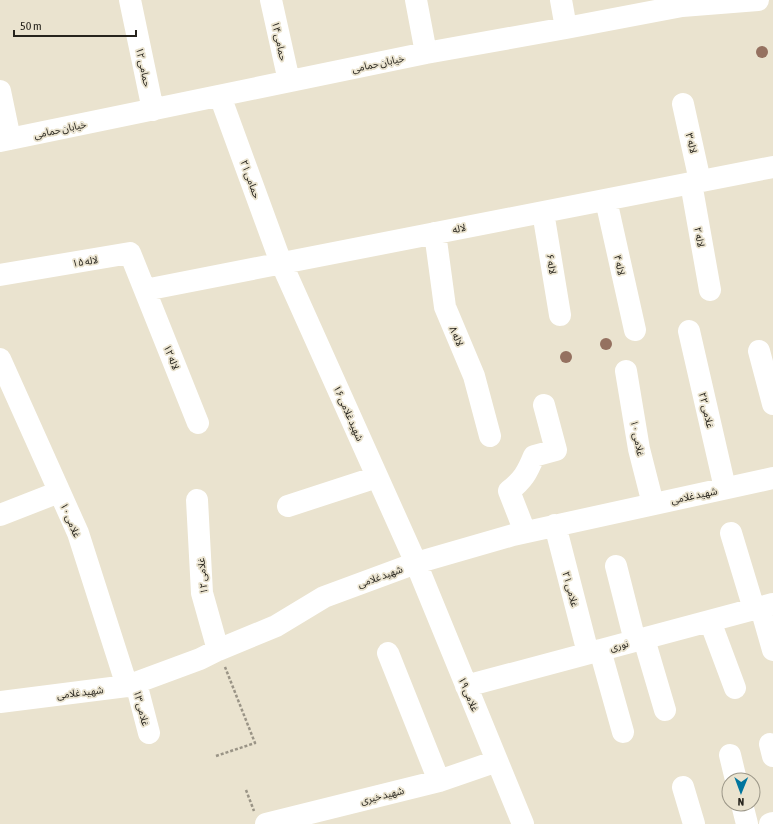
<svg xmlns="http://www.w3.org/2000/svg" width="773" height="824" viewBox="0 0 773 824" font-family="'Asap Condensed','Noto Sans Arabic',sans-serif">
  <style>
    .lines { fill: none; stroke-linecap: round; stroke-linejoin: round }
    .path { stroke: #9a9486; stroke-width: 2.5; stroke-dasharray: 3 2; stroke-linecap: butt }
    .minor { stroke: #fff; stroke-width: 22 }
    .tree { fill: #957160 }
    .labels { text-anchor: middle; stroke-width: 3.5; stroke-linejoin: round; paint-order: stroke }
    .street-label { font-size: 10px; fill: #27241d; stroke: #eae3cf }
  </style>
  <rect width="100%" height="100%" fill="#eae3cf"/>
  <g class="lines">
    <path class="path" d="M216 756 255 743 225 667
      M246 790 254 811"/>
    <path class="minor" d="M130 0 153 110
      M271 0 289 81
      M416 0 426 53
      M561 0 566 28
      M0 91 10 139
      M220 96 280 260 416 563 523 824
      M683 104 700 181
      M0 141 426 53 566 28 682 6 758 0
      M691 183 710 290
      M606 200 635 330
      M543 212 560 315
      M435 233 445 307 474 376 490 436
      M0 275 130 253 198 423
      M145 290 773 167
      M689 331 725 488
      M759 351 773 404
      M0 359 78 533 127 686
      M626 371 639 449 653 504
      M197 500 202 593 218 650
      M288 506 377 477
      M0 515 59 492
      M555 525 588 653
      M525 532 509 491C523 480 527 473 534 456L556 450 544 405
      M731 533 754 609
      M616 566 635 641
      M761 608 773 650
      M710 621 735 688
      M644 639 665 710
      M600 650 623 732
      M388 653 439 781
      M136 683 149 733
      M466 686 773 604
      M0 702 127 686 200 659 218 650 276 626 324 597 416 563 513 535 773 478
      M770 744 773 756
      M730 755 736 780
      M683 787 694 824
      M742 804 747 824
      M266 824 439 781 497 761
      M770 824 773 823"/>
  </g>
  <g class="tree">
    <circle cx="762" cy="52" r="6"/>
    <circle cx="606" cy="344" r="6"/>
    <circle cx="566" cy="357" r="6"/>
  </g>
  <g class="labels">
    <g class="street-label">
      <text transform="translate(280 41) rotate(78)" y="4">حمامی ۱۴</text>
      <text transform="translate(378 63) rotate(-12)" y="4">خیابان حمامی</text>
      <text transform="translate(144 67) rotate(78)" y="4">حمامی ۱۲</text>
      <text transform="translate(60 129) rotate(-12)" y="4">خیابان حمامی</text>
      <text transform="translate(692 143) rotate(77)" y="4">لاله ۳</text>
      <text transform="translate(251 179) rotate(70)" y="4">حمامی ۲۱</text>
      <text transform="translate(459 228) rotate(-11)" y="4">لاله</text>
      <text transform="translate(700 237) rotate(80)" y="4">لاله ۲</text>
      <text transform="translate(85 261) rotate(-9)" y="4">لاله ۱۵</text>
      <text transform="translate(552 264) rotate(81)" y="4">لاله ۶</text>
      <text transform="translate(620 265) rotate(78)" y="4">لاله ۴</text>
      <text transform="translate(457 336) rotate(67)" y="4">لاله ۸</text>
      <text transform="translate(172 357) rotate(68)" y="4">لاله ۱۲</text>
      <text transform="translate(707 410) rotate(77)" y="4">غلامی ۲۲</text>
      <text transform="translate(349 413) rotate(66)" y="4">شهید غلامی ۱۶</text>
      <text transform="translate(638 438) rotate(79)" y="4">غلامی ۱۰</text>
      <text transform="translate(694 495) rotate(-12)" y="4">شهید غلامی</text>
      <text transform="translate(71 520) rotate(67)" y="4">غلامی ۱۰</text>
      <text transform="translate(202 576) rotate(-95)" y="4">غلامی ۱۲</text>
      <text transform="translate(380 576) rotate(-20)" y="4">شهید غلامی</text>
      <text transform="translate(571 589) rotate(75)" y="4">غلامی ۲۱</text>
      <text transform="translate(619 645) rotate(-15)" y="4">نوری</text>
      <text transform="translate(80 692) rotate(-7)" y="4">شهید غلامی</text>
      <text transform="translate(469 694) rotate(67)" y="4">غلامی ۱۹</text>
      <text transform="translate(142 708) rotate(76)" y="4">غلامی ۱۳</text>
      <text transform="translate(382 795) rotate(-14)" y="4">شهید خیری</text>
    </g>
  </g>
  <g transform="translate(741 792) rotate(181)"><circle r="19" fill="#eae3cf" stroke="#9c9788"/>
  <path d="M0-3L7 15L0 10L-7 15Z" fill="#00759e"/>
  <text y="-6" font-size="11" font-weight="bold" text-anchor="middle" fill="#27241d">N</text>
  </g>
  <path d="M14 30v6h122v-6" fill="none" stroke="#27241d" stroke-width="2"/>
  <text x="20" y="30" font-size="12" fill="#27241d" stroke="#eae3cf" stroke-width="3" paint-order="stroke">50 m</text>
</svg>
